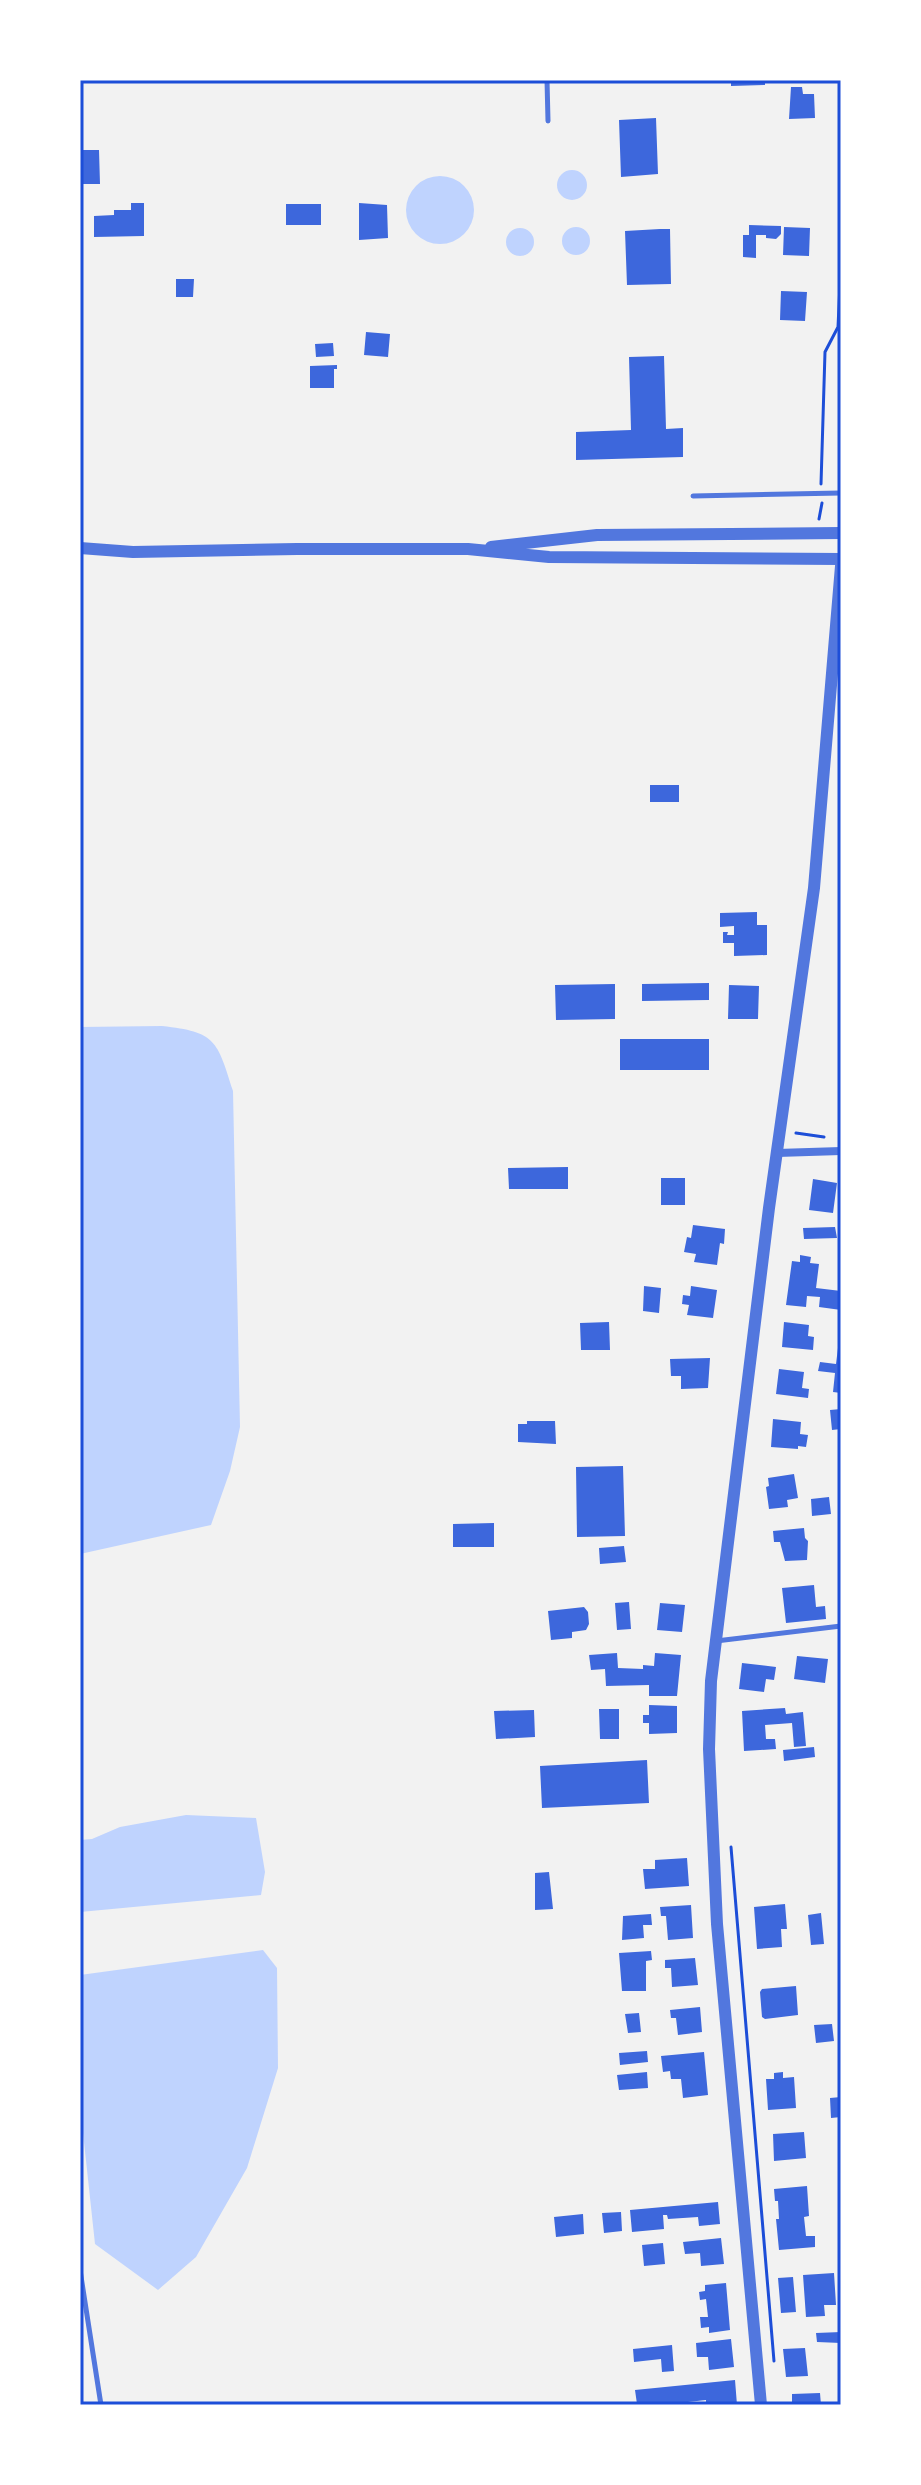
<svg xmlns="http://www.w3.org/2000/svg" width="921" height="2485" viewBox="0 0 921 2485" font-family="'Times New Roman',serif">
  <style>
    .water { fill: #bfd3fe }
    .building { fill: #3d67dc }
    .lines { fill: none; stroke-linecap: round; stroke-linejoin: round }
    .path { stroke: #1d4ed8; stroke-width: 3 }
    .service { stroke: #5277de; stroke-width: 5 }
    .minor { stroke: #5277de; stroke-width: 8 }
    .tertiary { stroke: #5277de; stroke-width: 12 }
    .neatline { fill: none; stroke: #1d4ed8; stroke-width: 3 }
  </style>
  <rect width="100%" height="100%" fill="#f2f2f2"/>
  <path class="water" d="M557 185a15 15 0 1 1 30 0a15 15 0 1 1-30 0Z
    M406 210a34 34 0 1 1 68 0a34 34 0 1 1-68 0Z
    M562 241a14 14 0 1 1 28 0a14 14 0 1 1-28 0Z
    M506 242a14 14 0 1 1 28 0a14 14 0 1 1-28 0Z
    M162 1026C216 1032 217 1040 233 1091L240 1427 230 1471 211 1525 80 1554V1027Z
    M186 1815 256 1818 265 1872 261 1895 80 1912V1840L92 1839 120 1827Z
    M263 1950 277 1968 278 2068 247 2168 196 2257 158 2290 95 2244 80 2105V1975Z"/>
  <path class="building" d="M731 80H765V85L731 86Z
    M791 87H802L803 94H814L815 118 789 119Z
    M656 118 658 174 621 177 619 120Z
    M80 150H99L100 184H80Z
    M131 203H144V236L94 237V216L114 215V210H131Z
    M359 203 387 205 388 238 359 240Z
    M286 204H321V225H286Z
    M749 225 781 226V234L776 239 766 238V235H756V258L743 257V235H749Z
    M784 227 810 228 809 256 783 255Z
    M660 229H670L671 284 627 285 625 231Z
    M176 279H194L193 297H176Z
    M781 291 807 292 805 321 780 320Z
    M366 332 390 334 388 357 364 355Z
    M333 343 334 356 316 357 315 344Z
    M664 356 666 429 683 428V457L576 460V432L631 430 629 357Z
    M337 365V369H334V388H310V366Z
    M650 785H679V802H650Z
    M757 912V925H767V955L734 956V943H723V932H728L727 935H734V926L720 927V913Z
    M709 983V1000L642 1001V984Z
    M615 984V1019L556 1020 555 985Z
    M729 985 759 986 758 1019H728Z
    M620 1039H709V1070H620Z
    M568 1167V1189H509L508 1168Z
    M661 1178H685V1205H661Z
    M813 1179 837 1183 833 1213 809 1210Z
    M693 1225 725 1229 724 1244 720 1243 717 1265 694 1262 696 1254 684 1252 687 1237 691 1238Z
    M835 1227 837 1238 804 1239 803 1228Z
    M800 1255 811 1257 810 1263 819 1264 816 1288 841 1291V1310L819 1307 820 1297 807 1296 806 1307 786 1305 792 1261 800 1262Z
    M644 1286 661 1288 659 1313 643 1311Z
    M691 1286 717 1290 713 1318 687 1315 689 1305 682 1304 683 1295 690 1296Z
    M609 1322 610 1350H581L580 1323Z
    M784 1322 809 1325 808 1336 814 1337 813 1350 782 1347Z
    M839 1340H841V1393L833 1392 835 1373 818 1371 820 1362 836 1364Z
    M710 1358 708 1388 681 1389V1376H671L670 1359Z
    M779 1369 804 1372 802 1388 809 1389 808 1398 776 1394Z
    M841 1409V1429L832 1430 830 1410Z
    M773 1419 801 1422 800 1434 808 1435 806 1447 798 1446V1449L771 1447Z
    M527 1421H555L556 1444 518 1442V1424H527Z
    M623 1466 625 1536 577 1537 576 1467Z
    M794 1474 798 1498 787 1500 788 1507 769 1509 766 1487 769 1486 768 1478Z
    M829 1497 831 1514 812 1516 811 1499Z
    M494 1523V1547H453V1524Z
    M804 1528 805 1538 808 1541 807 1560 785 1561 780 1542H774L773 1531Z
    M624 1546 626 1562 600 1564 599 1548Z
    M814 1585 816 1607 825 1606 826 1619 786 1623 782 1588Z
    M629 1602 631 1629 617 1630 615 1603Z
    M660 1603 685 1605 682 1632 657 1630Z
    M584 1607 588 1612 589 1624 586 1630 572 1632V1638L551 1640 548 1611Z
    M617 1653 618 1668 643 1669V1665L654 1666 655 1653 681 1655 677 1696H649V1685L606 1686 605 1669 591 1670 589 1655Z
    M797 1656 828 1659 825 1683 794 1679Z
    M742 1663 776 1667 774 1680 766 1679 764 1692 739 1689Z
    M649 1705 677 1706V1733L649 1734V1723H643V1715H649Z
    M785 1708 786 1714 803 1712 806 1746 794 1747 792 1723 765 1725 766 1739H775L776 1749 744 1751 742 1711Z
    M599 1709H619V1739H600Z
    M534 1710 535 1737 496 1739 494 1711Z
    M814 1747 815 1757 784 1761 783 1750Z
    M647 1760 649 1803 542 1808 540 1766Z
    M687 1858 689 1886 645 1889 643 1869H655V1860Z
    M549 1872 553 1909 535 1910V1873Z
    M785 1904 787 1929H781L782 1947 757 1949 754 1907Z
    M691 1905 693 1938 668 1940 666 1916H661L660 1907Z
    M821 1913 824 1944 811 1945 808 1915Z
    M651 1914 652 1925H643L644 1938 622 1940 623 1916Z
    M651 1951 652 1960 646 1961V1991H622L619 1953Z
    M695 1958 698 1985 672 1987 671 1968H665V1960Z
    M796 1986 798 2015 765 2019 762 2017 760 1992 762 1989Z
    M700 2007 702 2032 678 2035 676 2018H671L670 2010Z
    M639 2013 641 2032 628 2033 625 2014Z
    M832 2024 834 2041 816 2043 814 2025Z
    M647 2051 648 2062 620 2065 619 2053Z
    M704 2052 708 2095 683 2098 681 2079H671L670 2071 663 2072 661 2056Z
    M647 2072 648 2088 619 2090 617 2075Z
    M783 2072V2078L794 2077 796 2108 768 2110 766 2079H774V2073Z
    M841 2097V2117L831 2118 830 2098Z
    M804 2132 806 2158 774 2161 773 2134Z
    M807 2186 809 2216 804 2217 806 2236H815V2247L779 2250 776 2219H779L778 2201H775L774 2189Z
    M718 2202 720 2224 699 2226 698 2217 668 2219 667 2215H663L664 2229 632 2232 630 2210Z
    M621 2212 622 2231 604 2233 602 2213Z
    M583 2214 584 2234 556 2237 554 2217Z
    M721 2238 724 2264 701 2266 700 2253 685 2254 683 2242Z
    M663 2243 665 2264 644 2266 642 2245Z
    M834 2273 836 2305H824L825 2316 806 2317 803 2275Z
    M793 2277 796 2312 781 2313 778 2278Z
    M726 2283 730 2330 709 2333V2327L701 2328 700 2317H708L706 2299 700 2300 699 2292 705 2291V2285Z
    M841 2332V2343L817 2342 816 2333Z
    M731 2339 734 2367 709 2370 708 2357H697L696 2343Z
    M672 2345 674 2371 662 2372 661 2359 634 2362 633 2349Z
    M805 2348 808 2376 786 2377 783 2349Z
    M735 2380 737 2405H706V2400L688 2402V2405L637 2404 635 2390Z
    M820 2393 821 2405H792V2394Z"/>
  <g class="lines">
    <path class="path" d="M821 484 825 352 838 327 841 263
      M819 519 822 503
      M796 1133 824 1137
      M731 1847 774 2361"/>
    <path class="service" d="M547 80 548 121
      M693 496 841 493
      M716 1641 841 1626
      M80 2270 101 2405"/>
    <path class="minor" d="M777 1153 841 1151"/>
    <path class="tertiary" d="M491 547 597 535 841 533
      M80 548 133 552 297 549H468L549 557 841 559
      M761 2405 717 1924 709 1749 711 1681 769 1208 814 888 841 566"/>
  </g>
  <rect width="921" height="2485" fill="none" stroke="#ffffff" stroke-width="164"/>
  <rect x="82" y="82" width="757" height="2321" class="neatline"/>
</svg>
